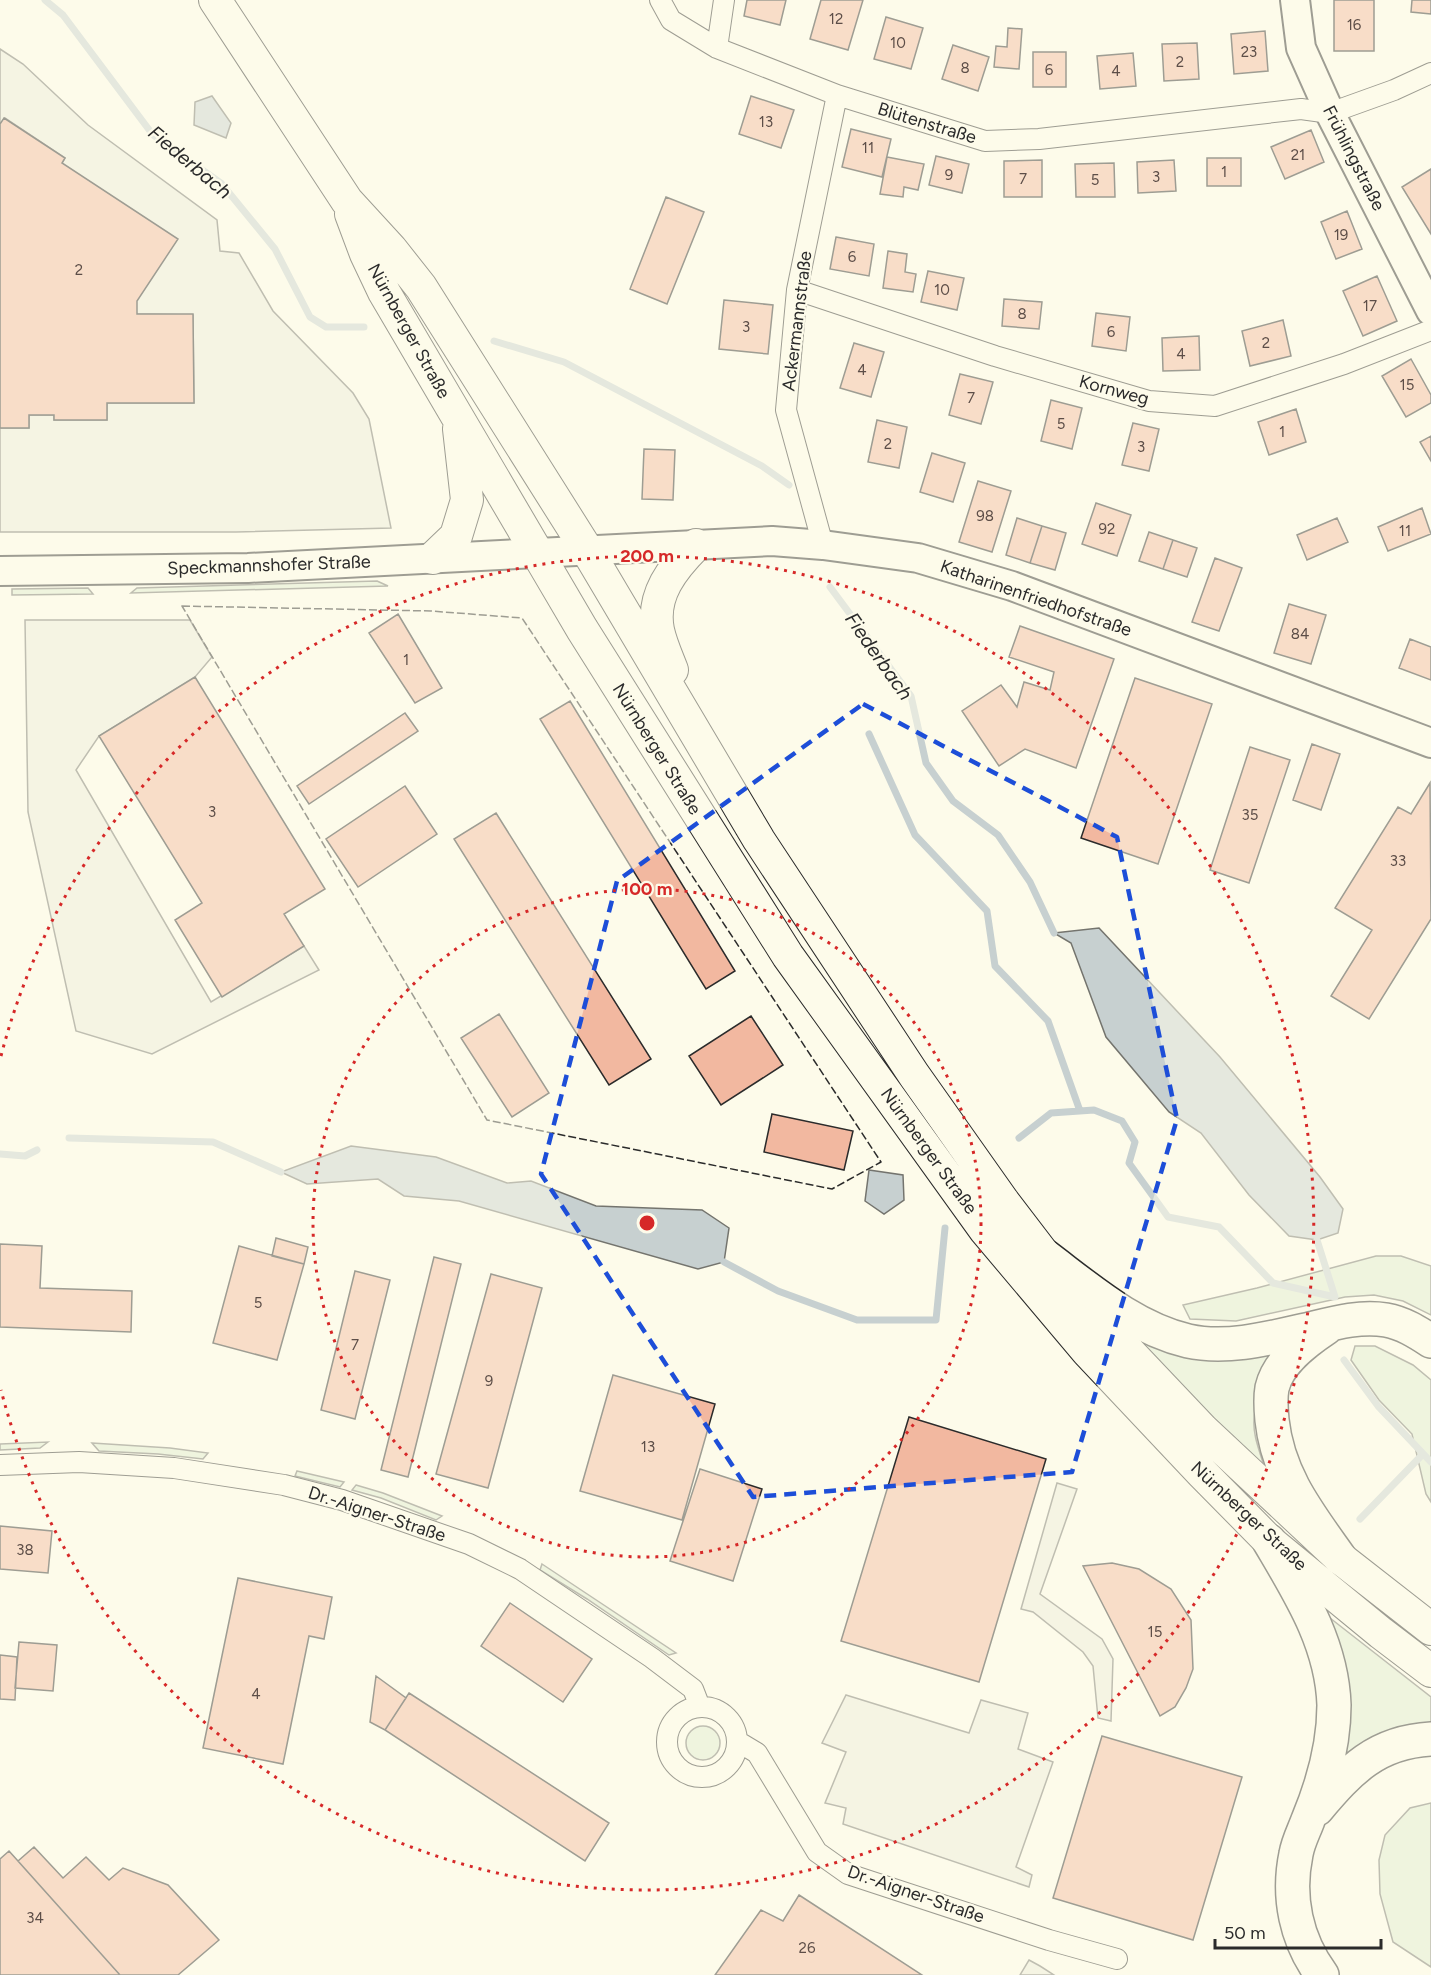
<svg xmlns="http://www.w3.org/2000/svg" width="1431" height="1975" viewBox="0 0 1431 1975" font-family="Figtree,sans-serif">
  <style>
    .green { fill: #deebd1; stroke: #74746e; stroke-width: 1.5 }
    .parking { fill: #eceadb; stroke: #74746e; stroke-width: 1.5 }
    .water { fill: #c7d0d0; stroke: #74746e; stroke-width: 1.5 }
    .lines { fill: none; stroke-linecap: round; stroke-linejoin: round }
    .stream { stroke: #c7d0d0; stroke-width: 7 }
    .building { fill: #f2b8a0; stroke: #2b2b2b; stroke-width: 1.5 }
    .street-casing { stroke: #2b2b2b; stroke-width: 22 }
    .secondary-casing { stroke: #2b2b2b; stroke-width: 32 }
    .primary-casing { stroke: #2b2b2b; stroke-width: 34 }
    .highway-casing { stroke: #2b2b2b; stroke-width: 36 }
    .street { stroke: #fdfbea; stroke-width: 20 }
    .secondary { stroke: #fdfbea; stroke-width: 28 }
    .primary { stroke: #fdfbea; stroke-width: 32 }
    .highway { stroke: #fdfbea; stroke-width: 33 }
    .fence { stroke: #2b2b2b; stroke-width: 1.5; stroke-dasharray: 8 3; stroke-linecap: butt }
    .marked { fill: none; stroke: #1d4ed8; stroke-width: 4.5; stroke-dasharray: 12 8; stroke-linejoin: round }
    .ring { fill: none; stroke: #d62828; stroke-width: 3; stroke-dasharray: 3 6 }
    .labels { text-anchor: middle; stroke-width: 4.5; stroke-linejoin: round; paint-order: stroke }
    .number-label { font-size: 15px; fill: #5d4e48 }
    .street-label { font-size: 18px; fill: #2b2b2b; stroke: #fdfbea }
    .water-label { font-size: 20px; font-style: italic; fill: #2b2b2b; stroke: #fdfbea }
    .centre { fill: #d62828; stroke: #fdfbea; stroke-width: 3 }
    .ring-label { font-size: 18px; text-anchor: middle; font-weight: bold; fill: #d62828; stroke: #fdfbea; stroke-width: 4.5; stroke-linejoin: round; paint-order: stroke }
  </style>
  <rect width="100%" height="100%" fill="#fdfbea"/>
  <path class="green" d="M377 581 388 586 131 593 137 588Z
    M88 588 93 594 12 595V589Z
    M1376 1256H1401L1431 1266V1315L1403 1301 1374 1295 1345 1297 1236 1321 1190 1319 1183 1305 1257 1288Z
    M1131 1338 1279 1347C1271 1368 1255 1400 1254 1420 1253 1435 1259 1449 1263 1463L1259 1467Z
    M1355 1346H1375L1413 1365 1431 1380V1502L1426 1494 1412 1434 1379 1400 1351 1360Z
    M48 1442 40 1448 0 1450V1444Z
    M92 1443 170 1448 208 1453 203 1459 158 1454 99 1451Z
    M297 1471 344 1482 340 1487 295 1476Z
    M356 1485 383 1493 442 1516 436 1520 381 1498 352 1490Z
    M542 1564 676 1653 669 1655 587 1599 540 1570Z
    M1330 1618 1431 1697V1729L1341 1766 1337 1643Z
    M686 1743a17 17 0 1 1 34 0a17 17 0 1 1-34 0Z
    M1431 1803V1967L1393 1942 1380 1894 1379 1860 1385 1835 1410 1808Z"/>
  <path class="parking" d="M0 49 23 64 88 125 217 220 220 251 239 253 273 311 353 393 369 419 391 528 236 532H0V428H29V415H54V420H107V403H194L193 315 137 314 62 163 65 158 5 118 0 124Z
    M25 620H190L212 657 195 677 99 736 76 770 211 1002 304 946 319 970 152 1054 76 1031 28 812Z
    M1057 1483 1077 1489 1040 1594 1102 1639 1113 1659 1111 1721 1098 1718 1093 1666 1083 1652 1033 1612 1021 1609Z
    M846 1695 969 1733 981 1700 1028 1713 1018 1749 1053 1762 1016 1867 1032 1875 1029 1887 843 1824 846 1808 825 1803 846 1752 822 1743Z
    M1029 1960 1040 1966 1054 1975H1020Z"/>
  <path class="water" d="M212 96 231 123 226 138 194 125 195 102Z
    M1099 928 1220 1057 1320 1177 1343 1209 1338 1233 1317 1240 1289 1236 1249 1195 1201 1133 1169 1112 1106 1037 1071 943 1054 933Z
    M351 1146 436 1157 507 1183 531 1181 596 1206 702 1210 729 1228 724 1262 698 1269 459 1201 404 1196 378 1179 307 1184 281 1172Z
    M869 1170 903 1175 904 1200 884 1214 865 1201Z"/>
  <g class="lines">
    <path class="stream" d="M45 0 63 15 153 135 221 183 275 249 310 317 326 327H364
      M494 341 564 362 762 466 789 485
      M830 587 911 696 926 763 953 801 998 835 1030 882 1054 933
      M869 734 915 835 987 911 995 966 1048 1021 1080 1111
      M69 1138 213 1142 281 1172
      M1019 1138 1051 1113 1094 1110 1122 1121 1135 1142 1129 1163 1168 1217 1219 1227 1273 1283 1335 1297 1317 1240
      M0 1154 25 1156 37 1150
      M724 1262 778 1291 857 1320H936L945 1228
      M1344 1360 1378 1406 1431 1462
      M1360 1519 1423 1454"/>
  </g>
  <path class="building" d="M747 0H786L780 25 744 16Z
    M821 0H863L848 50 810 39Z
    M1334 0H1374V51H1334Z
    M1412 0H1431V14L1411 12Z
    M886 17 923 28 911 69 874 59Z
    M1008 28 1022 29 1019 69 994 67 996 46 1007 47Z
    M1265 31 1268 71 1234 74 1231 34Z
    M1197 43 1199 79 1164 81 1162 44Z
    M953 45 989 57 978 91 942 79Z
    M1033 52H1066V87H1033Z
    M1133 53 1136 86 1100 89 1097 56Z
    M751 96 794 110 781 148 739 134Z
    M4 118 65 158 62 163 178 239 137 301V314H193L194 403H107V420H54V415H29V428H0V124Z
    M851 129 891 139 882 177 842 167Z
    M1311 130 1324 162 1285 179 1271 147Z
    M936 156 969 164 962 193 929 185Z
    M887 157 924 164 918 190 904 187 903 197 880 194Z
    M1207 158H1241V186H1207Z
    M1042 160V197H1004V161Z
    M1174 160 1176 191 1138 193 1137 162Z
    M1114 163 1115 197H1076L1075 164Z
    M1431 169V234L1402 187Z
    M666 197 704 212 667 304 630 289Z
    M1347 211 1362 249 1336 259 1321 222Z
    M836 237 874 244 869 276 830 269Z
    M888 251 907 254 905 272 916 274 913 292 883 288Z
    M928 271 964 278 957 310 921 302Z
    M1377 276 1397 321 1363 336 1343 291Z
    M1004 299 1042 302 1039 329 1002 326Z
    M724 300 773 305 768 354 719 349Z
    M1096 313 1130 317 1126 351 1092 346Z
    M1283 320 1291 356 1250 366 1242 331Z
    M1199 336 1200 370 1163 371 1162 338Z
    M854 343 884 352 871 397 840 388Z
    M1411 359 1431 395V403L1406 417 1382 376Z
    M960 374 993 382 981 424 949 415Z
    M1051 400 1082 408 1072 449 1041 441Z
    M1296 409 1306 442 1269 455 1258 422Z
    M877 420 907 427 899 468 868 462Z
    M1133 423 1159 429 1149 471 1122 465Z
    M1431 436V461L1420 442Z
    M644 449 675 450 673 500 642 499Z
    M932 453 965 463 953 502 920 492Z
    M978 481 1011 491 992 552 959 542Z
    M1096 503 1131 515 1117 556 1082 544Z
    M1422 508 1431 534 1388 551 1378 527Z
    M1017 518 1042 526 1030 563 1006 555Z
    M1337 518 1348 542 1307 560 1297 535Z
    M1042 526 1066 533 1055 570 1030 563Z
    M1149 532 1173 540 1163 569 1139 561Z
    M1173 540 1197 548 1187 577 1163 569Z
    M1215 558 1242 568 1219 631 1192 622Z
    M1289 604 1326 615 1311 664 1274 653Z
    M398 614 442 688 415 703 369 633Z
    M1020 626 1114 659 1076 768 1025 749 999 766 962 711 1001 685 1017 707 1024 682 1050 690 1054 672 1009 657Z
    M1410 639 1431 647V680L1399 668Z
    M195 677 325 889 284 914 304 946 222 997 175 920 202 903 99 736Z
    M1135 678 1212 704 1158 864 1081 838Z
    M570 701 735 971 706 989 540 719Z
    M405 713 418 731 309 804 297 786Z
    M1312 744 1340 754 1321 810 1293 800Z
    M1250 747 1290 760 1249 883 1210 870Z
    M1430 783 1431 919 1369 1019 1331 996 1372 930 1335 908 1398 807 1411 814Z
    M405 786 437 834 358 887 326 839Z
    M496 813 651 1059 609 1085 454 839Z
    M499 1014 549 1093 512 1117 461 1038Z
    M751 1016 783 1065 721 1105 689 1056Z
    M772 1114 853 1131 844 1170 764 1152Z
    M276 1238 308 1247 304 1264 272 1256Z
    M0 1244 42 1246 40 1288 132 1291 131 1332 0 1327Z
    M239 1246 304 1264 277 1360 213 1343Z
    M434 1257 461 1264 408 1477 381 1470Z
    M355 1271 390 1280 355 1419 321 1410Z
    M491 1274 542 1288 488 1488 436 1474Z
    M613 1375 715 1404 682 1520 580 1491Z
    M909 1417 1046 1459 979 1682 841 1641Z
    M700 1469 762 1489 733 1581 670 1561Z
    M0 1526 52 1531 48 1573 0 1569Z
    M1112 1563 1139 1569 1171 1589 1191 1620 1193 1669 1186 1688 1175 1707 1160 1716 1083 1566Z
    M238 1578 332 1597 324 1639 309 1636 283 1764 203 1748Z
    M510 1603 592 1659 563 1702 481 1646Z
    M19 1642 57 1645 53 1691 15 1688Z
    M0 1655 17 1657 15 1700 0 1699Z
    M376 1676 406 1698 385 1730 370 1722Z
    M409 1693 609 1823 585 1861 385 1730Z
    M1102 1736 1242 1777 1193 1940 1053 1898Z
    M34 1847 63 1878 86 1857 109 1880 123 1868 168 1885 219 1940 178 1975H120L18 1861Z
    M9 1851 18 1861 120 1975H0V1859Z
    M799 1895 922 1975H715L761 1910 783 1921Z"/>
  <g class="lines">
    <defs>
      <path id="street" d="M660 0 671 20 717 48 837 95 985 141 1039 139 1301 109 1330 113 1394 90 1431 73
        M717 48 724 0
        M797 290 995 356 1149 401 1215 406 1344 364 1431 330
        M823 545 786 410 797 290 837 95
        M0 1465 79 1462 174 1468 284 1485 342 1500 469 1544 520 1569 652 1658 693 1689 700 1707
        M667 1742a35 35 0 1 1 70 0a35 35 0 1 1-70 0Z
        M737 1741 757 1753 817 1852 848 1874 1049 1940 1117 1959"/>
      <path id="secondary" d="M1295 0 1301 48 1330 113 1431 311
        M0 571 248 568 772 541 823 545 918 558 1012 586 1431 743"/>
      <path id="primary" d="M215 0 347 201 391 249 421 287 587 550 759 840 914 1075 1003 1201 1045 1256 1129 1352 1203 1430 1340 1558 1431 1629
        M351 214 366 254 384 292 582 629 788 956 985 1230 1087 1351 1202 1473 1269 1541 1381 1633 1431 1671
        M433 558 456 536 467 500 459 429
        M672 670C667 657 661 644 658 630 651 595 673 568 696 545"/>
      <path id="highway" d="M1045 1256C1089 1289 1133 1328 1188 1341 1229 1350 1274 1337 1314 1328 1338 1322 1362 1316 1386 1320 1403 1323 1417 1332 1431 1341
        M1326 1328C1305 1342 1278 1362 1272 1388 1270 1399 1271 1410 1272 1420 1278 1476 1309 1514 1340 1558
        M1269 1541C1299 1592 1332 1643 1334 1705 1334 1743 1323 1784 1308 1820 1304 1831 1298 1842 1296 1854 1287 1897 1296 1940 1322 1975
        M1317 1809C1350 1770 1376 1742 1431 1739"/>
    </defs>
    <use href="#street" class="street-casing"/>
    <use href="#secondary" class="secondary-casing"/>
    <use href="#primary" class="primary-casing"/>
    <use href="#highway" class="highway-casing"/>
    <use href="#street" class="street"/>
    <use href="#secondary" class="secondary"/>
    <use href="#primary" class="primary"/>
    <use href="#highway" class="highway"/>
    <path class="fence" d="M182 606 431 611 522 618 881 1162 832 1189 487 1120Z"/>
  </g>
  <path d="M0 0H1431V1975H0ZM863 704 1117 837 1177 1119 1072 1472 753 1497 541 1174 617 881Z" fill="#fdfbea" fill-opacity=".55" fill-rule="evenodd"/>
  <path class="marked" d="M863 704 1117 837 1177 1119 1072 1472 753 1497 541 1174 617 881Z"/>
  <g class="ring">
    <circle cx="647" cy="1223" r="334"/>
    <path d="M1 1056A667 667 0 1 1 1 1390"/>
  </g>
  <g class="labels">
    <g class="number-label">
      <text x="836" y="24">12</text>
      <text x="1354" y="30">16</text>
      <text x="898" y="48">10</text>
      <text x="1249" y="57">23</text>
      <text x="1180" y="67">2</text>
      <text x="965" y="73">8</text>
      <text x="1049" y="75">6</text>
      <text x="1116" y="76">4</text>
      <text x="766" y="127">13</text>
      <text x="868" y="153">11</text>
      <text x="1298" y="160">21</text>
      <text x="1224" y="177">1</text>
      <text x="949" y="180">9</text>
      <text x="1156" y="182">3</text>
      <text x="1023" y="184">7</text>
      <text x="1095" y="185">5</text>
      <text x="1341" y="240">19</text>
      <text x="852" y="262">6</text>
      <text x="79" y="275">2</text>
      <text x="942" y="295">10</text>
      <text x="1370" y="311">17</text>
      <text x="1022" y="319">8</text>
      <text x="746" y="332">3</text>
      <text x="1111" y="337">6</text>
      <text x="1266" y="348">2</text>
      <text x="1181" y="359">4</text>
      <text x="862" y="375">4</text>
      <text x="1407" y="390">15</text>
      <text x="971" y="403">7</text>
      <text x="1061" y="429">5</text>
      <text x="1282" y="437">1</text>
      <text x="888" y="449">2</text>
      <text x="1141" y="452">3</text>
      <text x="985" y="521">98</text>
      <text x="1107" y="534">92</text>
      <text x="1405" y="536">11</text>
      <text x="1300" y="639">84</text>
      <text x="406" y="665">1</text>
      <text x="212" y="817">3</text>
      <text x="1250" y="820">35</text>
      <text x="1398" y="866">33</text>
      <text x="258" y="1308">5</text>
      <text x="355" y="1350">7</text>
      <text x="489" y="1386">9</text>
      <text x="648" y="1452">13</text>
      <text x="25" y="1555">38</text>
      <text x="1155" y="1637">15</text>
      <text x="256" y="1699">4</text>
      <text x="35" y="1923">34</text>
      <text x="807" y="1953">26</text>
    </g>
    <g class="street-label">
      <text transform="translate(927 123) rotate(17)" y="6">Blütenstraße</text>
      <text transform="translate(1354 158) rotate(63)" y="6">Frühlingstraße</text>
      <text transform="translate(797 321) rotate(-83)" y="6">Ackermannstraße</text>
      <text transform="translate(409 331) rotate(61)" y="6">Nürnberger Straße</text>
      <text transform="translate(1114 390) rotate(15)" y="6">Kornweg</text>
      <text transform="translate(269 565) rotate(-2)" y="6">Speckmannshofer Straße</text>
      <text transform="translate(1036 598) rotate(19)" y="6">Katharinenfriedhofstraße</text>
      <text transform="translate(657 749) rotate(58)" y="6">Nürnberger Straße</text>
      <text transform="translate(929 1151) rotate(54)" y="6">Nürnberger Straße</text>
      <text transform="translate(377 1514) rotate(18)" y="6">Dr.-Aigner-Straße</text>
      <text transform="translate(1249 1516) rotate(43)" y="6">Nürnberger Straße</text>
      <text transform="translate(916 1894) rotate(19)" y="6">Dr.-Aigner-Straße</text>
    </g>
    <g class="water-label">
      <text transform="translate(190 162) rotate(40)" y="7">Fiederbach</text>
      <text transform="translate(879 656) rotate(55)" y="7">Fiederbach</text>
    </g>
  </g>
  <circle cx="647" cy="1223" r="9" class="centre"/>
  <g class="ring-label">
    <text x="647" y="562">200 m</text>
    <text x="647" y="895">100 m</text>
  </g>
  <path d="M1215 1939v9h166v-9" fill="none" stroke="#2b2b2b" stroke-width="3"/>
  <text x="1224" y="1939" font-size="18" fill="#2b2b2b" stroke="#fdfbea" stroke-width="4.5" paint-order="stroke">50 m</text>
</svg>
